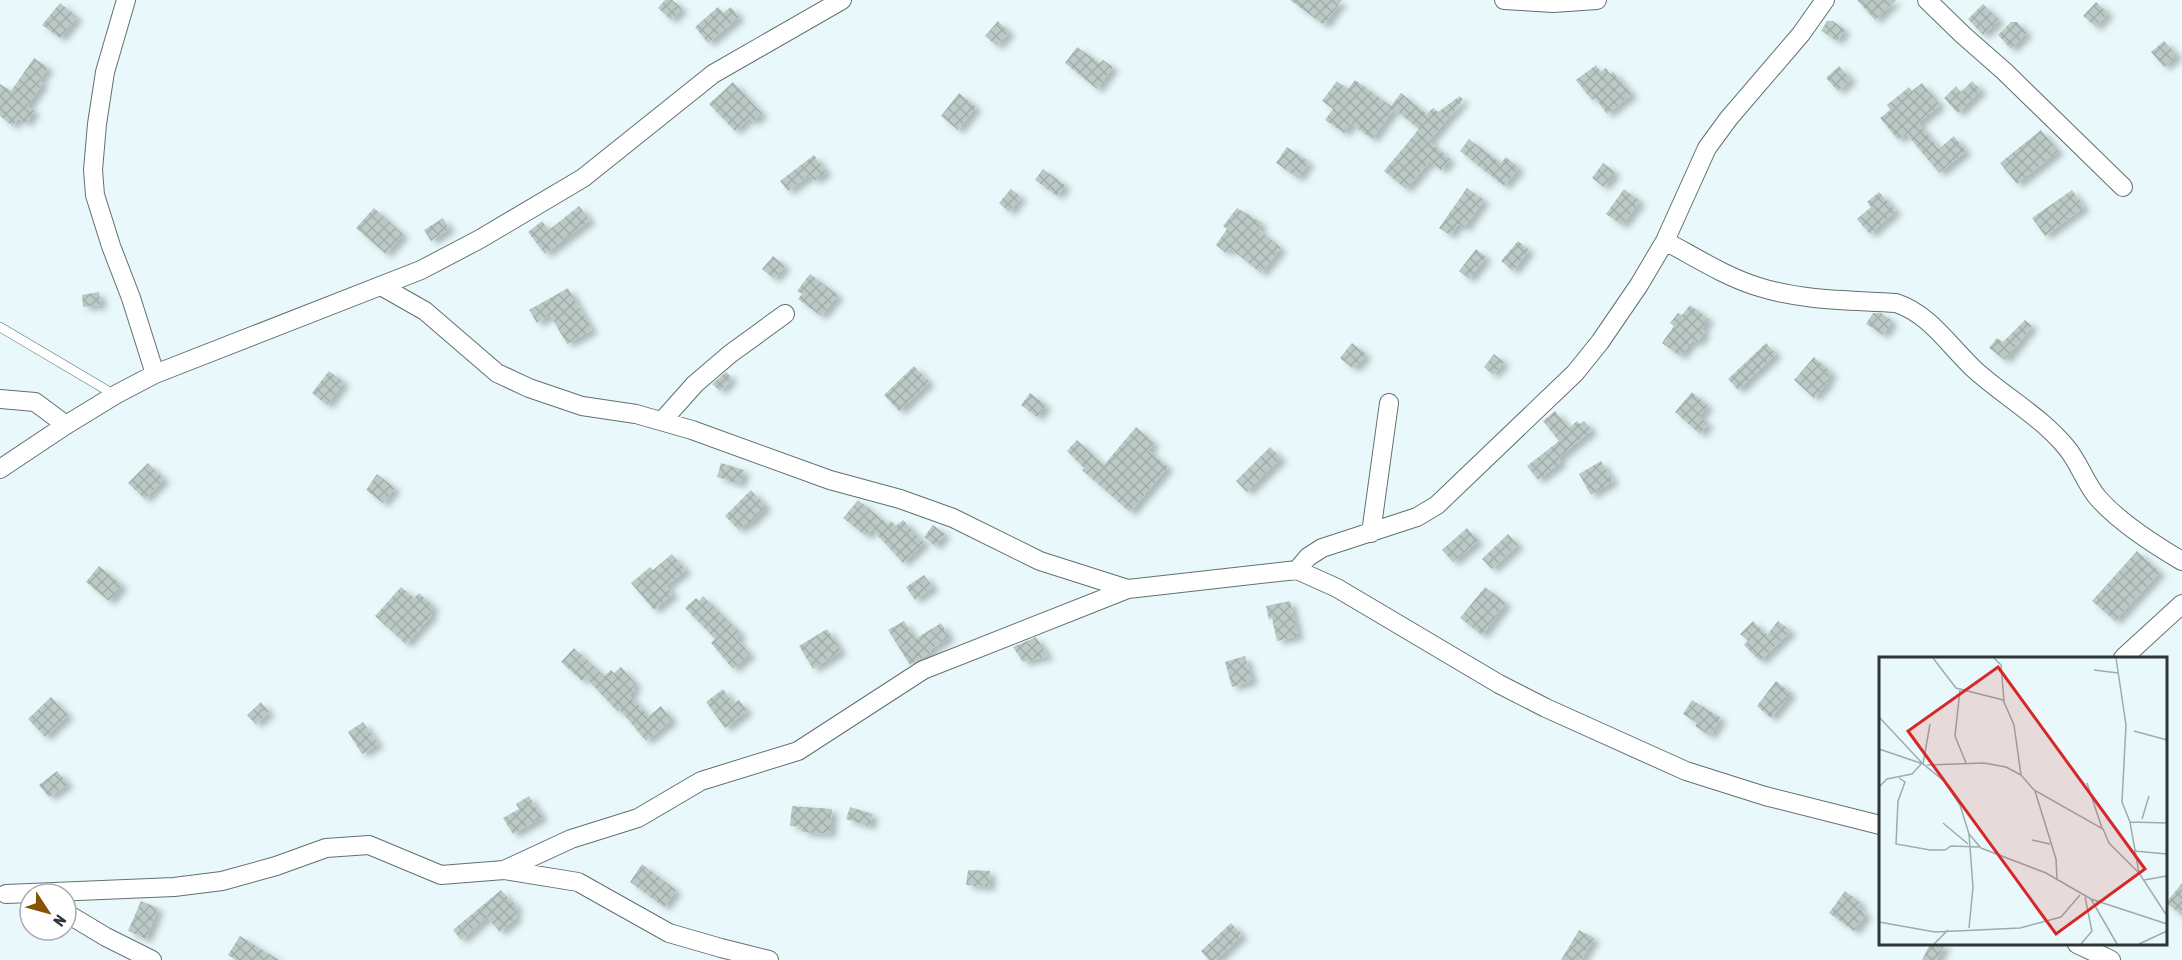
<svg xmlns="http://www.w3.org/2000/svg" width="2182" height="960" viewBox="0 0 2182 960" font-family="'Asap Condensed',sans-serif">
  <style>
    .building { fill: url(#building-cross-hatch); filter: url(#shadow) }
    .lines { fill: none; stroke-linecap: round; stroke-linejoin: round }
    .lane-casing { stroke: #627071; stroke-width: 10 }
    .street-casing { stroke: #627071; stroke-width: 20 }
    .lane { stroke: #fff; stroke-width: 9 }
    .street { stroke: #fff; stroke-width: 18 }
    .inset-road { fill: none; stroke: #9fabac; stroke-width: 1.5 }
    .view { fill: #d62828; fill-opacity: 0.15; stroke: #d62828; stroke-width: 3 }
    .inset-edge { fill: none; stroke: #2f3536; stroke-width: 3 }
  </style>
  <defs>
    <pattern id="building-cross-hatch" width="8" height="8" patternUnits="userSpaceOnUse" patternTransform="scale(1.5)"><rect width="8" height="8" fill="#bbc9c5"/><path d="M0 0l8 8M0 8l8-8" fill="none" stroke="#a1adaa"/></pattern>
    <filter id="shadow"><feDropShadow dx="6" dy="4" stdDeviation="3" flood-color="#0004"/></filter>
  </defs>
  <rect width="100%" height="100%" fill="#e9f9fb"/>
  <path class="building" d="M665 0H672L682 8 671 20 658 8Z
    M1290 0H1342L1324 25Z
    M1857 0H1896L1875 20Z
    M2096 2 2108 13 2096 27 2083 16Z
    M60 3 77 17 60 38 42 25Z
    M1983 4 1999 20 1983 35 1968 19Z
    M718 7 723 13 731 7 739 17 708 43 695 27Z
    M998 21 1009 32 997 46 985 36Z
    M1827 21H1833L1845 30 1837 41 1821 31Z
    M2011 22H2017L2027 33 2011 49 1998 35Z
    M2164 41 2177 55 2164 67 2151 52Z
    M1077 47 1100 63 1103 60 1113 67 1097 89 1065 63Z
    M34 58 48 68 39 81 43 83 27 106 34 111 26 123 18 118 13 126 0 116V84L11 91Z
    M1596 65 1601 72 1606 68 1610 74 1613 72 1632 94 1607 114 1595 98 1592 100 1576 80Z
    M1839 66 1851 79 1838 91 1826 78Z
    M1355 80 1391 106 1401 93 1427 114 1433 108 1438 112 1460 96 1463 100 1429 141 1450 159 1441 170 1430 161 1406 189 1384 171 1419 129 1394 109 1372 139 1351 123 1344 133 1325 120 1333 109 1322 101 1337 81 1348 89Z
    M1972 81 1981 90 1958 113 1944 98 1956 86 1961 92Z
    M733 82 762 113 753 122 749 118 735 131 709 104Z
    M1922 83 1940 105 1918 123 1939 149 1954 136 1966 151 1939 173 1906 133 1898 140 1880 118 1890 110 1887 105 1909 87 1912 91Z
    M959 93 976 107 958 130 941 116Z
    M2041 130 2058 151 2017 184 2000 163Z
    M1469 139 1501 163 1506 157 1519 168 1504 186 1460 151Z
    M1287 147 1309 162 1298 178 1276 163Z
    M814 155 826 172 814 181 810 175 788 191 780 181Z
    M1603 163 1615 172 1604 187 1592 178Z
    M1043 169 1065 185 1057 196 1035 180Z
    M1467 188 1484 200 1464 228 1458 224 1450 235 1439 228Z
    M1011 189 1021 197 1009 212 999 203Z
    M1624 189 1640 201 1622 225 1606 214Z
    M2072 190 2084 207 2045 236 2032 218Z
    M1879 192 1896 211 1870 234 1857 219 1871 207 1867 202Z
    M579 206 590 220 545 254 528 232 542 221 549 230Z
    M374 208 403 234 386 254 356 228Z
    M1237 208 1262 223 1258 229 1281 248 1261 273 1230 248 1226 253 1216 245 1227 229 1223 226Z
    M443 218 449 229 431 241 424 230Z
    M1518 241 1529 250 1513 271 1501 261Z
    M1476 249 1486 257 1469 279 1459 271Z
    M773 256 785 266 774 279 762 269Z
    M810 274 838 295 821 316 798 299 802 294 797 291Z
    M568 288 592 330 567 344 550 315 537 323 529 310Z
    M99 292 101 305 83 307 82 295Z
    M1690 305 1709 319 1701 329 1705 332 1697 343 1693 340 1680 356 1662 343 1674 326 1670 323 1678 313 1682 315Z
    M1873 313H1881L1892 321 1883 335 1866 324Z
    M2025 320 2032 326 2005 360 1989 348 1997 338 2003 342Z
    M1352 343 1366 354 1356 367H1351L1340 358Z
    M1766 343 1776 354 1738 390 1728 379Z
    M1494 354 1504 362 1493 375 1484 367Z
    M1814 357 1832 373 1826 380 1828 382 1814 398 1794 380Z
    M914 366 929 382 899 411 884 395Z
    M329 371 344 382 327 405 312 393Z
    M726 372 732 378 720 391 712 384Z
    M1692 392 1708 406 1699 416 1708 424 1700 434 1675 412Z
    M1030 393 1046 405 1037 417 1021 405Z
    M1555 411 1569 428 1577 421 1580 424 1584 421 1592 430 1558 458 1561 462 1538 480 1527 466 1559 441 1543 421Z
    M1136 427 1154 443 1148 450 1168 467 1130 512 1082 470 1084 468 1067 451 1077 440 1104 465Z
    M1270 447 1281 458 1247 492 1236 481Z
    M1601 461 1613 481 1591 495 1579 474Z
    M148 463 164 479 145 499 128 483Z
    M721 463 744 470 740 484 717 477Z
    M377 474 395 488 383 503 366 490Z
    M751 490 766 506 748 525 746 523 739 530 725 516Z
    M858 500 888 524 891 521 896 526 903 520 924 543 903 563 872 529 866 536 843 518Z
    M933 525 945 534 935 546 924 537Z
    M1467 528 1478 541 1453 562 1442 550Z
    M1508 534 1518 545 1492 569 1482 559Z
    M2137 551 2160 572 2115 621 2092 601Z
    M672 554 686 570 666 586 673 594 654 610 631 583 650 567 653 570Z
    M99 566 122 585 109 601 86 582Z
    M924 575 933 587 915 600 906 587Z
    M401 587 414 598 419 593 434 607 429 612 432 615 406 644 375 616Z
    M1485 587 1506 603 1482 635 1460 618Z
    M703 596 741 634 736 638 750 654 733 669 711 643 715 639 685 608 696 598 699 601Z
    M1290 601 1298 636 1277 641 1272 618 1269 620 1266 606Z
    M904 621 915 639 941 623 949 637 930 650 931 652 910 665 888 630Z
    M1753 621 1767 635 1778 621 1791 631 1760 661 1744 645 1748 641 1740 634Z
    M827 629 841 651 813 669 799 646Z
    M1036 637 1048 656 1023 662 1013 647Z
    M574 648 604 676 611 670 614 673 621 667 636 684 632 688 635 690 629 695 649 716 661 706 672 720 646 741 620 710 618 712 585 677 582 681 561 662Z
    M1245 656 1252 681 1232 687 1225 662Z
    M1776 681 1791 693 1771 718 1757 706Z
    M723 689 734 704 739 700 747 711 725 728 706 702Z
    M51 697 68 715 45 737 28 719Z
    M1692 700 1721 718 1710 736 1695 726 1697 723 1683 714Z
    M261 702 269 712 256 724 247 715Z
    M363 722 378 744 362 754 348 732Z
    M57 771 68 784 49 797 39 785Z
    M529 796 542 817 513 834 503 818 519 809 516 804Z
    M792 806 832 809 830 834 802 832 803 827 790 826Z
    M850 807 873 814 869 826 846 819Z
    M642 864 676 890 664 907 630 882Z
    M968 870 990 871 989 887 966 885Z
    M2182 883V915L2166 903Z
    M501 890 508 898 504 902 509 898 518 908 513 912 517 917 500 932 487 917 461 940 453 930Z
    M1845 891 1861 903 1858 907 1866 914 1854 931 1829 913Z
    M141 901 158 908 146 939 128 931Z
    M1231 923 1242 935 1216 960H1209L1201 951Z
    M1579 930 1594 938 1581 960H1561Z
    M240 936 279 960H236L228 955Z
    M1930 944H1945L1937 960H1922Z"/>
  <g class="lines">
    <defs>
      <path id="lane" d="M0 327 115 395"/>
      <path id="street" d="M126 0 105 72 97 124 93 170 95 195 111 246 131 298 155 374
        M1504 0 1553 3 1597 0
        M1927 0 1963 35 2004 71 2123 187
        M1665 241C1695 257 1726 277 1759 287 1803 301 1851 300 1896 303 1930 314 1950 347 1975 370 2005 397 2040 416 2066 447 2079 462 2085 483 2098 498 2120 523 2153 544 2182 561
        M381 286 425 311 497 373 529 388 582 406 636 414 692 430 830 480 900 499 953 518 1040 561 1128 589
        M0 399 35 402 66 425
        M662 421 695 384 730 354 785 314
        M0 469 66 425 115 395 155 374 421 270 480 239 583 178 713 74 842 0
        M1371 533 1389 403
        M1297 570 1308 557 1322 548 1417 517 1437 505 1575 373 1600 342 1639 285 1665 241 1707 148 1729 118 1801 34 1825 0
        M2123 658 2182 604
        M504 870 578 882 669 933 721 948 769 960
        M6 894 174 887 222 881 276 866 326 848 369 845 441 875 504 870 571 839 638 818 701 781 798 751 923 670 1128 589 1297 570 1337 588 1499 684 1546 708 1686 771 1765 796 1880 825
        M66 913 106 937 152 960
        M2077 944 2111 960"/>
    </defs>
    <use href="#lane" class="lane-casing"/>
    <use href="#street" class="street-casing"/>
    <use href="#lane" class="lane"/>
    <use href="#street" class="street"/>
  </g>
  <g transform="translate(1879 657)">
    <rect width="288" height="288" fill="#e9f9fb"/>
    <path class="inset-road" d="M54 1 77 31 124 43 135 68 142 118 155 133 224 172 230 186 260 216M115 1 122 8 125 44M237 1 247 68 243 145 251 165 260 216 288 259M215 13 239 16M81 33 76 79 87 106M0 60 43 106 33 117 8 122 0 130M255 74 288 83M0 92 44 107 65 124 81 148 90 177 102 191 167 216 212 242 288 267M44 107 51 67M48 108 105 106 127 110 142 118M20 121 26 125 19 144 17 187 51 193H66L72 189 100 190M208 126 223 171M156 134 177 202 178 222M263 162 270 139M251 165 288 166M64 166 89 187M153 183 171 187M255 194 288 197M265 223 288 219M212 242 238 287M0 265 56 275 141 271 182 260 201 238M90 271 94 230 90 177M55 287 69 273M202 287 213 274 206 240M260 287 288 274"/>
    <path class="view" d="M119 10 266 212 177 277 29 74Z"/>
    <rect width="288" height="288" class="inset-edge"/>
  </g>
  <g transform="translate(48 912) rotate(126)"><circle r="28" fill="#ffffff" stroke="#acaeaf" stroke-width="1.5"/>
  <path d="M0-4.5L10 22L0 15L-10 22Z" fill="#885103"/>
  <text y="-9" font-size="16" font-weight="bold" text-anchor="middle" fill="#2f3536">N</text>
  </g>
</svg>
